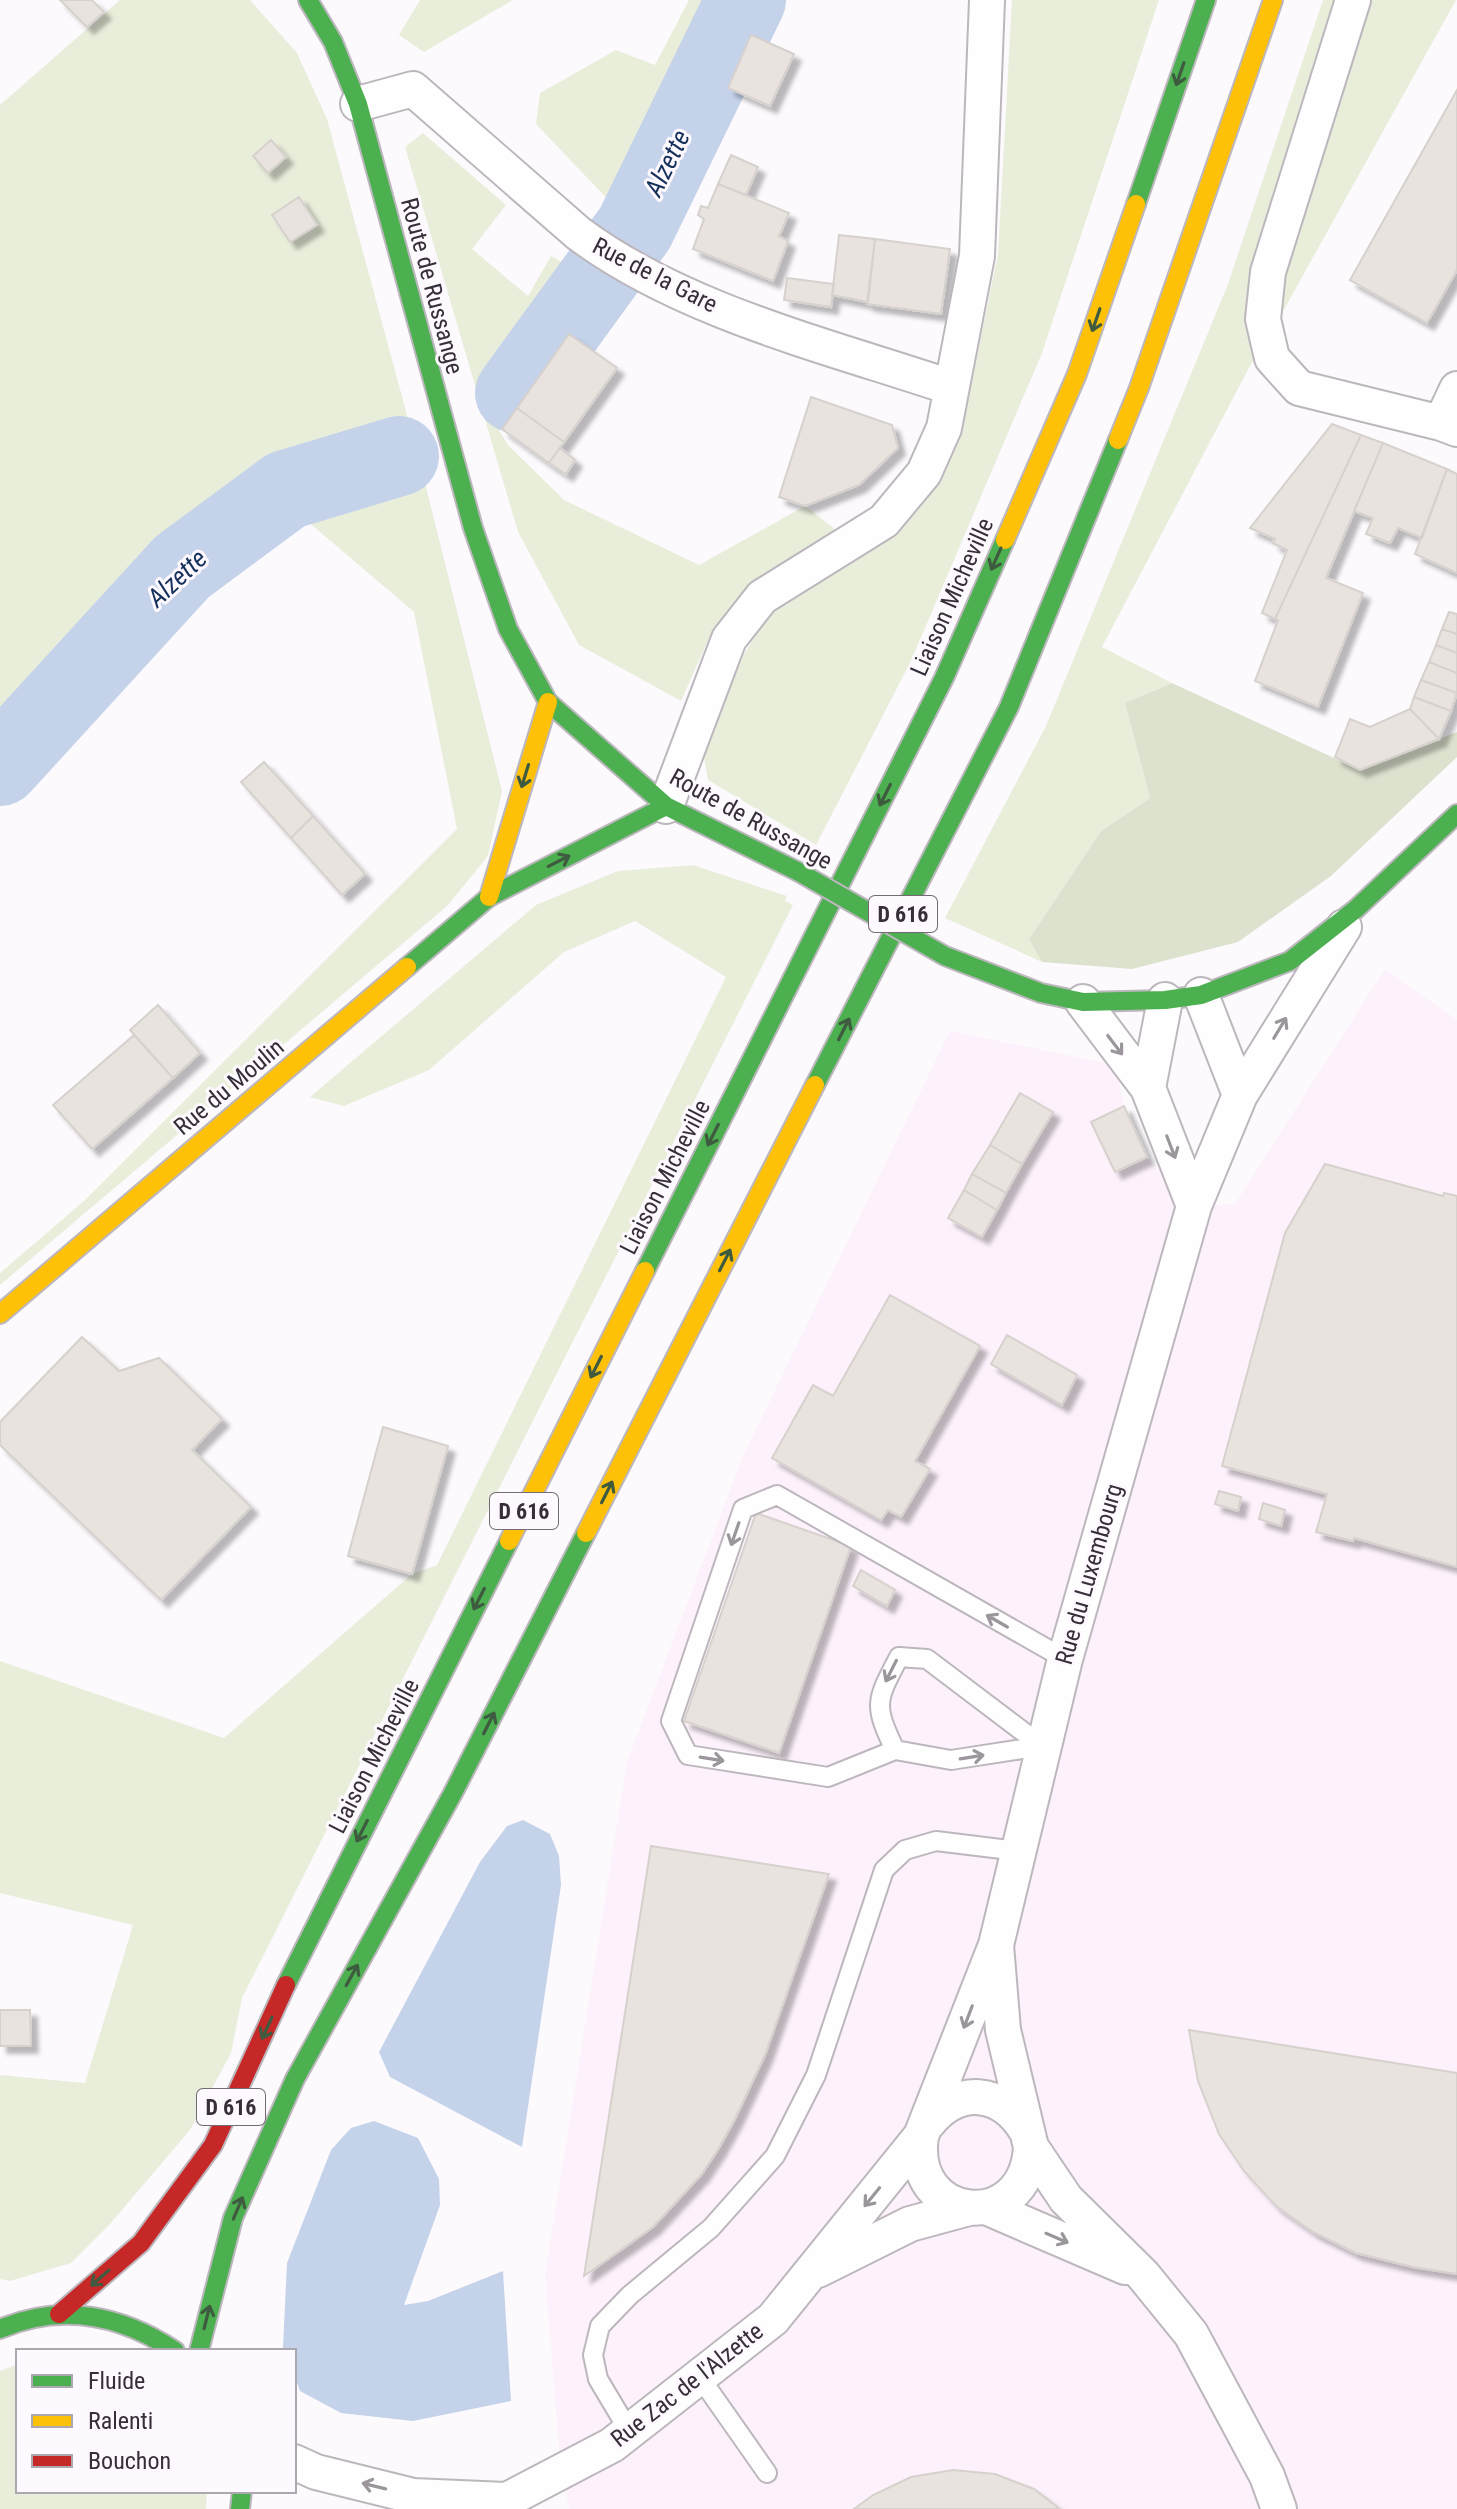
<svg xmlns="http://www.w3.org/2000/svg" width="1457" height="2509" viewBox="0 0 1457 2509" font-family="'Roboto Condensed',sans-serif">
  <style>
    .commercial { fill: #fdf1fb }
    .green { fill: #e9eedb }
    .forest { fill: #dde2cf }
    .water { fill: #c4d2ea }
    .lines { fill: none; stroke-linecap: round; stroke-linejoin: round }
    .river { stroke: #c4d2ea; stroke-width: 80 }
    .building { fill: #e8e3df; stroke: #d6d1cd; stroke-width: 2; filter: url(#shadow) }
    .lane-casing { stroke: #bcb7bd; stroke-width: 22 }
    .street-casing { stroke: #bcb7bd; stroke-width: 38 }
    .fast-casing { stroke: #bcb7bd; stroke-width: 22 }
    .slow-casing { stroke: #bcb7bd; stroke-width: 22 }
    .jam-casing { stroke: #bcb7bd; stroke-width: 22 }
    .lane { stroke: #fffeff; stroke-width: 18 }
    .street { stroke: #fffeff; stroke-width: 34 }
    .fast { stroke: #4caf50; stroke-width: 18 }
    .slow { stroke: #ffc107; stroke-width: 18 }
    .jam { stroke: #c62828; stroke-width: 18 }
    .fast-bridge-casing { stroke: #bcb7bd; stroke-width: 22; stroke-linecap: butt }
    .fast-bridge { stroke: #4caf50; stroke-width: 18 }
    .oneway { stroke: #3e5b40 }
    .oneway2 { stroke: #9a969c }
    .labels { text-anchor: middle; stroke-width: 6; stroke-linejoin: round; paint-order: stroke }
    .shield { fill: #fdf9fe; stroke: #726b73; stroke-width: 2 }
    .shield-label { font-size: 22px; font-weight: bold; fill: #362e38 }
    .street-label { font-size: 24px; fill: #362e38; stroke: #fdf9fe }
    .water-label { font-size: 26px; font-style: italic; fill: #15305a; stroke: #fdf9fe }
  </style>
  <defs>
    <filter id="shadow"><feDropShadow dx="7" dy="7" stdDeviation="2" flood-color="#0004"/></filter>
  </defs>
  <rect width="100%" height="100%" fill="#fcfafd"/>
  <path class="commercial" d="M1385 969 1457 1020V2509H569L561 2471 545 2275 627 1762 743 1456 950 1031 1116 1065 1124 1106 1147 1157 1193 1206 1235 1204Z"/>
  <path class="green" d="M120 0H250L297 53 327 119 420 463 502 791 488 856 447 906 0 1285V1273L84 1201 457 829 414 612 285 502 187 580 0 781V105Z
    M420 0H513L424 52 399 35Z
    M689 0H702L703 9 725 22 756 9 635 228 536 124 540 93 616 50 655 65Z
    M1012 0H1159L1042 353 911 661 816 845 708 780 703 752 744 654 770 613 827 575 894 536 936 487 960 439 998 254Z
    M1323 0H1456L1281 315 1251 364 1102 647 1172 683 1125 703 1150 798 1101 831 1029 939 1042 962 945 918 1046 726 1228 284Z
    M423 133 506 205 472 249 528 296 551 256 597 282 494 422 508 445 564 500 699 565 805 506 839 532 752 585 710 636 681 701 579 645 518 532 405 147Z
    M693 865 787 896 785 901 793 905 242 1998 231 2053 190 2130 110 2224 71 2263 10 2281 0 2279V2075L85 2083 133 1925 0 1893V1661L224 1738 412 1574 437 1565 726 977 635 921 564 952 429 1070 344 1106 310 1097 536 905 618 871Z
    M18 2364V2491H207L206 2509H0V2371Z"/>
  <path class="forest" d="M702 0H760L756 9 725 22 703 9Z
    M1172 683 1360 770 1457 732V757L1331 876 1238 942 1132 969 1042 962 1029 939 1101 831 1150 798 1125 703Z"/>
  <path class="water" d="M523 1820 550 1834 559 1856 561 1885 522 2147 390 2077 379 2052 480 1862 507 1826Z
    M374 2121 418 2138 439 2179 440 2205 404 2305 428 2301 503 2271 511 2401 413 2421 341 2413 300 2391 294 2375V2351H285L283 2347 287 2263 331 2150 351 2128Z"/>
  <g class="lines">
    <path class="river" d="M515 393 635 228 746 0
      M0 766 182 567 286 490 399 456"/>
  </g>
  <path class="building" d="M60 0H92L104 12 87 27Z
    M751 35 794 54 770 106 728 88Z
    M1457 90V270L1427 323 1350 280Z
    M271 140 286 157 268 173 253 156Z
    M731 155 758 167 746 195 718 184Z
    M718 184 789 213 779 236 788 241 773 281 693 249 704 219 698 215 701 206 708 208Z
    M299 197 317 225 290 242 272 215Z
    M839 235 875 239 868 302 832 295Z
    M875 239 950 249 941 314 867 304Z
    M787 278 834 284 831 307 784 300Z
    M569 334 617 368 564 442 517 408Z
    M811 397 892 425 898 448 859 485 805 506 779 497Z
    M517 408 564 442 549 463 502 429Z
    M1332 424 1361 435 1275 619 1262 613 1287 550 1273 543 1275 539 1250 528Z
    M1361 435 1383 443 1326 578 1363 593 1318 707 1255 681 1278 620 1275 619Z
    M1383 443 1447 469 1422 538 1398 528 1390 543 1366 534 1373 518 1354 511Z
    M560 448 575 460 566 474 549 463Z
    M1447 469 1457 474V573L1415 554Z
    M1449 612 1457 614V634L1442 629Z
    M1442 629 1457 634V653L1436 645Z
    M1436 645 1457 653V673L1429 662Z
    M1429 662 1457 673V693L1421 680Z
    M1421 680 1457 693 1451 711 1414 697Z
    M1414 697 1451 711 1439 739 1410 709Z
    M1410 709 1439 739 1360 770 1335 757 1350 719 1370 727Z
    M264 762 313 816 291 838 241 782Z
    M313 816 365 874 342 895 291 838Z
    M158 1005 200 1053 173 1078 130 1030Z
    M134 1035 173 1078 92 1149 53 1105Z
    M1020 1093 1053 1112 1022 1164 990 1145Z
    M1124 1106 1147 1157 1115 1172 1091 1122Z
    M990 1145 1022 1164 1006 1193 972 1174Z
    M1325 1164 1443 1196 1444 1193 1457 1196V1567L1354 1538 1353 1541 1316 1532 1327 1494 1222 1466 1285 1233Z
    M972 1174 1006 1193 997 1210 964 1190Z
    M964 1190 997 1210 982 1237 948 1218Z
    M890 1295 980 1346 915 1461 930 1469 901 1517 888 1510 881 1520 772 1458 813 1385 833 1396Z
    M1007 1335 1077 1375 1062 1405 991 1364Z
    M82 1337 119 1371 159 1358 222 1419 192 1450 251 1507 161 1600 0 1445V1422Z
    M383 1427 448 1446 412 1574 348 1556Z
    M1219 1491 1241 1497 1238 1511 1215 1504Z
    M1263 1503 1285 1510 1281 1526 1259 1519Z
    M756 1513 851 1546 779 1753 684 1721Z
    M861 1570 895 1590 887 1606 853 1586Z
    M651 1846 829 1874 765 2055 735 2119 719 2148 702 2174 653 2227 584 2276Z
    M0 2010H30L31 2046H0Z
    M1189 2030 1457 2073V2274L1413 2267 1356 2253 1313 2232 1276 2206 1244 2171 1219 2134 1198 2081Z
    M953 2470 995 2474 1034 2489 1060 2509H854L873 2495 911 2477Z"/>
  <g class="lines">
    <defs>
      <path id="lane" d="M895 1750C873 1704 876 1701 899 1657L927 1659 1042 1746 951 1760 895 1750 828 1777 688 1755 671 1721 743 1509 777 1495 1065 1659
        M699 2376 767 2473
        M629 2431 598 2379 593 2355 600 2326 630 2295 711 2228 775 2156 816 2075 884 1870 905 1850 936 1841 1018 1851"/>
      <path id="street" d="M1353 0 1268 272 1263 319 1272 358 1299 388 1441 423
        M358 104 413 89 578 233C682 311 828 346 950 387
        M1457 389 1441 423 1457 429
        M666 806 729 639 762 597 884 521 924 473 944 428 977 256 987 0
        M1201 995 1240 1095
        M1083 1002 1148 1088 1194 1206
        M1148 1088 1165 1000
        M996 1945 1003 2030 1031 2147C1026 2236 908 2223 921 2136L996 1945 1065 1659 1194 1206 1240 1095 1344 927
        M928 2123C958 2086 1001 2089 1026 2130
        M1031 2147 1066 2199 1143 2275 1191 2334 1267 2476 1279 2509
        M986 2207 1125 2267
        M818 2270 910 2224 969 2208
        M294 2462 316 2472 413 2496 506 2500
        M480 2509 507 2500 612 2445 773 2319 921 2136"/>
      <path id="fast" d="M308 0 333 42 358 104 473 528 508 629 548 702 666 806 799 872
        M1136 204 1206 0
        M945 956 1041 993 1083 1002 1165 1000 1201 995 1290 961 1356 909 1457 814
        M407 967 489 897 666 806
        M815 1085 1009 707 1118 440
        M645 1271 944 678 1005 540
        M286 1985 509 1541
        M0 2329C61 2303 121 2315 175 2351
        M199 2351 233 2218 295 2079 453 1793 586 1533
        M240 2509 242 2491"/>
      <path id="slow" d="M1118 440 1139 388 1273 0
        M1005 540 1077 374 1136 204
        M489 897 548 702
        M0 1314 407 967
        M586 1533 815 1085
        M509 1541 645 1271"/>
      <path id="jam" d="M59 2314 141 2243 213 2145 286 1985"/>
    </defs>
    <use href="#lane" class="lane-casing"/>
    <use href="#street" class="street-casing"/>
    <use href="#fast" class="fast-casing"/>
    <use href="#slow" class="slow-casing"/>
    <use href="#jam" class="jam-casing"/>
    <use href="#lane" class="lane"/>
    <use href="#street" class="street"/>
    <use href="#fast" class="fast"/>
    <use href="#slow" class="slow"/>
    <use href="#jam" class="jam"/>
    <defs>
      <path id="fast-bridge" d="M799 872 945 956"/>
    </defs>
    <use href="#fast-bridge" class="fast-bridge-casing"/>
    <use href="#fast-bridge" class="fast-bridge"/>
  </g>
  <defs><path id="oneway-shaft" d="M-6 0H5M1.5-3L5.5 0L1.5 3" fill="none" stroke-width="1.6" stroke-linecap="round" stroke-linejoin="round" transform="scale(2)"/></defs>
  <g class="oneway">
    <use href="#oneway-shaft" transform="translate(1180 74) rotate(109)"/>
    <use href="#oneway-shaft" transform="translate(1096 320) rotate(109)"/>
    <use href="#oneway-shaft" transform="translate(996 559) rotate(114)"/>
    <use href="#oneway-shaft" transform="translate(525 776) rotate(107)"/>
    <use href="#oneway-shaft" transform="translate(885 795) rotate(117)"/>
    <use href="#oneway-shaft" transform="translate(559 861) rotate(-27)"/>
    <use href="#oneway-shaft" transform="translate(844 1029) rotate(-63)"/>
    <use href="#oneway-shaft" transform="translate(713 1135) rotate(117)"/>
    <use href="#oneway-shaft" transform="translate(725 1260) rotate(-63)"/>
    <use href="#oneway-shaft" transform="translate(596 1367) rotate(117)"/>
    <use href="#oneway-shaft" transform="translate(607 1492) rotate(-63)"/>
    <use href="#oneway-shaft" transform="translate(479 1599) rotate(117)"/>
    <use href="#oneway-shaft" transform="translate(489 1723) rotate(-63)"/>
    <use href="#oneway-shaft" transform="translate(362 1831) rotate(117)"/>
    <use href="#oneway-shaft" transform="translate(352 1975) rotate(-61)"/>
    <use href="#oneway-shaft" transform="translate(267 2028) rotate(115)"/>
    <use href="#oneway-shaft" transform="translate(238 2208) rotate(-67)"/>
    <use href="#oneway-shaft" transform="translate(100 2278) rotate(139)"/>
    <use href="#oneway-shaft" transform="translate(207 2317) rotate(-76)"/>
  </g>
  <g class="oneway2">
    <use href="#oneway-shaft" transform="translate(1280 1028) rotate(-59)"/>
    <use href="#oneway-shaft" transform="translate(1115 1045) rotate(53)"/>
    <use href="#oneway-shaft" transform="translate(1171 1147) rotate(69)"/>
    <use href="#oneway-shaft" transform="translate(735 1534) rotate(109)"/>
    <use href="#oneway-shaft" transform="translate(997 1621) rotate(-150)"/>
    <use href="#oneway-shaft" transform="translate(891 1671) rotate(117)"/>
    <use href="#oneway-shaft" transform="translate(972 1757) rotate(-9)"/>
    <use href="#oneway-shaft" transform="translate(712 1759) rotate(9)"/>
    <use href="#oneway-shaft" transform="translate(968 2017) rotate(111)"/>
    <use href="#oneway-shaft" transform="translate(872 2197) rotate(129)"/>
    <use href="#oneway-shaft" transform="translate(1057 2238) rotate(23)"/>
    <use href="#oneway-shaft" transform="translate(374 2486) rotate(-166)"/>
  </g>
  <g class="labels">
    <g class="shield">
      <rect x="869" y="896" width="68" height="36" rx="6"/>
      <rect x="490" y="1493" width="68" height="36" rx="6"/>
      <rect x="197" y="2089" width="68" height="36" rx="6"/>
    </g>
    <g class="shield-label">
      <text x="903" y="922">D 616</text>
      <text x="524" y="1519">D 616</text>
      <text x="231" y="2115">D 616</text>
    </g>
    <g class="street-label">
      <text transform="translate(655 275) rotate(27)" y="8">Rue de la Gare</text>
      <text transform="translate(432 286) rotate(75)" y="8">Route de Russange</text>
      <text transform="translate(952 597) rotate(-66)" y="8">Liaison Micheville</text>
      <text transform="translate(751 819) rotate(29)" y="8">Route de Russange</text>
      <text transform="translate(229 1087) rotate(-40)" y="8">Rue du Moulin</text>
      <text transform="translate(665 1177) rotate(-63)" y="8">Liaison Micheville</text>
      <text transform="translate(1089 1574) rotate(-74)" y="8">Rue du Luxembourg</text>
      <text transform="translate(374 1756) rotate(-63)" y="8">Liaison Micheville</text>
      <text transform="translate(687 2385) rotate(-38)" y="8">Rue Zac de l'Alzette</text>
    </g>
    <g class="water-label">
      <text transform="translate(667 163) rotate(-64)" y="9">Alzette</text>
      <text transform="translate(177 578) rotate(-43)" y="9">Alzette</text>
    </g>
  </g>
  <rect x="16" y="2349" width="280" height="144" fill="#fdf9fe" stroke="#ada8af" stroke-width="2"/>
  <rect x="32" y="2375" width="40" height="12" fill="#4caf50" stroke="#ada8af" stroke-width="2"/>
  <text x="88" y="2389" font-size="24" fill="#362e38">Fluide</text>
  <rect x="32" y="2415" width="40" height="12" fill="#ffc107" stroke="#ada8af" stroke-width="2"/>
  <text x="88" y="2429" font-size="24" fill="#362e38">Ralenti</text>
  <rect x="32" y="2455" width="40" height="12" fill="#c62828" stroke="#ada8af" stroke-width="2"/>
  <text x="88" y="2469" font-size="24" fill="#362e38">Bouchon</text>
</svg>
